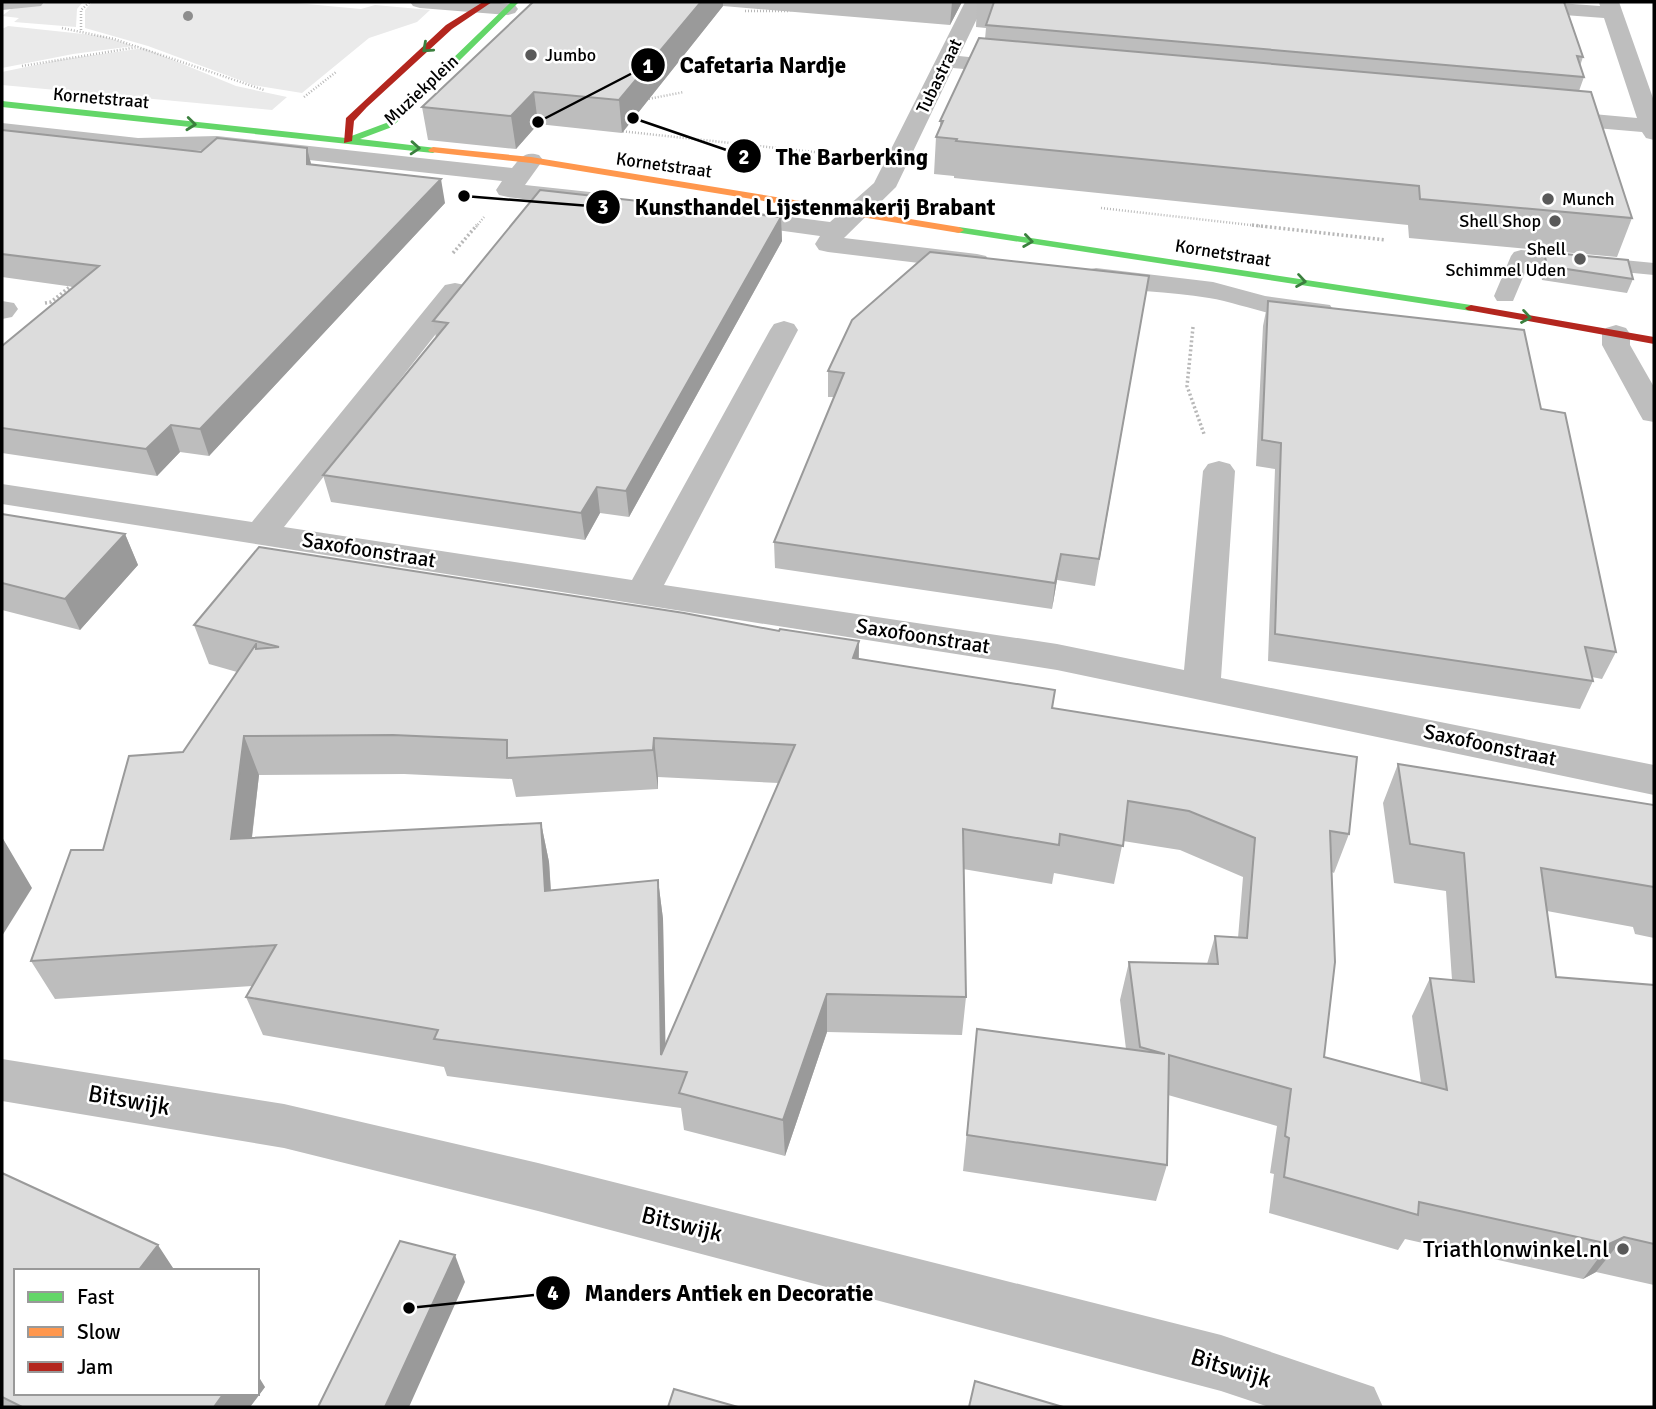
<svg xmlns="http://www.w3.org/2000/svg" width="1656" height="1409" viewBox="0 0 1656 1409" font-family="Signika,sans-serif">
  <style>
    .green { fill: #eaeaea }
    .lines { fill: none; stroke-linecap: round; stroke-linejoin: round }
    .path-far1 { stroke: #b8b8b8; stroke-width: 2.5; stroke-dasharray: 1 2; stroke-linecap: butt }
    .path { stroke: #b8b8b8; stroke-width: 3.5; stroke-dasharray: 2 2.5; stroke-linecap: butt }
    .lane { fill: #bebebe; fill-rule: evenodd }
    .street { fill: #bebebe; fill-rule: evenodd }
    .fast { fill: #63d668; fill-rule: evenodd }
    .slow { fill: #ff974d; fill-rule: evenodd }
    .jam { fill: #b3261e; fill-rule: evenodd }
    .tree { fill: #8d8d8d }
    .wall { fill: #bdbdbd; fill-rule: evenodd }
    .shaded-wall { fill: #9a9a9a }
    .building { fill: #dcdcdc; stroke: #9a9a9a; stroke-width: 2; fill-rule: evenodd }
    .oneway { stroke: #3b803e }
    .poi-dot { fill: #595959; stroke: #fff; stroke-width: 2.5 }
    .labels { text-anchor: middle; stroke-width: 5; stroke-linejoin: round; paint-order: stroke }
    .far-poi-label { font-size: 18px; fill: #000; stroke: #fff; text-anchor: start }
    .far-street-label { font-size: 18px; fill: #000; stroke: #fff }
    .street-label { font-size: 21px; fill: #000; stroke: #fff }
    .near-street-label { font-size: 24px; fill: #000; stroke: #fff }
    .near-poi-label { font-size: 24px; fill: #000; stroke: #fff; text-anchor: end }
    .leader { fill: none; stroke: #000; stroke-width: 2.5 }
    .callout-dot { fill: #000; stroke: #fff; stroke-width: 2.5 }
    .mark-label { font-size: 21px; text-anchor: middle; font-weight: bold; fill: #fff }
    .callout-label { font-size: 23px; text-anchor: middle; font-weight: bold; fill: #000; stroke: #fff; stroke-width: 5; stroke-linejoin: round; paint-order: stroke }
  </style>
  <rect width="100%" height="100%" fill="#fff"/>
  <path class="green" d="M52 2H83L77 9 76 27 14 22 19 18 2 16 11 9Z
    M92 2H285L361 9 375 5 430 10 417 22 369 38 302 93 253 85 148 46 85 28V10Z
    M8 26 102 36 134 46 73 54 2 68V29Z
    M144 48 236 86 287 97 272 110 2 85V72L59 60Z"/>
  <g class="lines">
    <path class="path-far1" d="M745 11H790L796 2
      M62 28 114 39 264 90
      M81 30V10L90 2
      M22 66 138 47
      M304 97 336 72
      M643 100 684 92
      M620 131 851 156
      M1101 208 1268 227
      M476 227 484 217"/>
    <path class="path" d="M1252 225 1386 240
      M453 253 477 225
      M45 303 51 302 72 285
      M1193 327 1187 386 1204 434"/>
    <path class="lane" d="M1521 250 1654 263V275L1529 263 1513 301H1497L1494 296 1511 256 1514 252Z"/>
    <path class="street" d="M2 2H44L41 6 2 10Z
      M410 2H492L515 5 518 9 515 13 508 15 420 8 413 6Z
      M965 2H985L959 56 1018 62 1026 63 1029 68 1026 73 1018 74 953 68 896 187 844 238 977 254 986 256 990 262 986 268 977 270 828 252 819 250 815 244 820 236 720 222 716 217 720 212 729 209 830 222 874 183Z
      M1461 2H1545L1600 6 1599 2H1619L1654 101V140L1646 138 1642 132 1549 124 1541 122 1538 117 1541 112 1549 110 1637 118 1604 18 1471 8 1464 6Z
      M2 123 138 138 217 136 512 168C521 157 525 151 539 155L543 160 525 185 590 192 599 195 603 200 599 205 590 208 508 197 499 195 496 190 502 181 217 150 138 153 2 137Z
      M1096 268 1213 282 1265 296 1330 305 1334 311 1330 317C1292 326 1246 304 1209 298 1169 291 1126 292 1086 282L1082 276 1086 270Z
      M455 283 465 285 469 291 465 297 284 527 632 580 770 330 774 324 784 321 794 324 798 330 664 585 1057 644 1184 670 1203 471 1208 464 1219 461 1230 464 1235 471 1221 678 1654 765V795L1057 670 2 504V484L252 522 445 285Z
      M2 301 14 303 18 309 12 317 2 319Z
      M1616 325 1626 328 1630 334V345L1654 387V422L1643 420 1639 413 1602 345V334L1606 328Z
      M2 1059 284 1104 538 1163 1221 1335 1374 1387 1383 1407H1269L1221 1391 538 1211 284 1148 2 1101Z"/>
    <path class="fast" d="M511 2H519L392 127 360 139 436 148 438 150 433 153 2 107V101L346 138 386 123Z
      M959 227 1471 305 1477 308 1471 311 955 232V228Z"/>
    <path class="slow" d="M433 147 531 157 959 227 964 230 959 233 531 163 430 152 428 150Z"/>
    <path class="jam" d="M483 2H492L452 29 367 107 354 121 352 141 344 143 346 118 446 25Z
      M1471 305 1654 337V344L1467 310 1465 308Z"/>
  </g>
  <circle class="tree" cx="188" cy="16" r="5"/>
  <path class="wall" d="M533 2H962L950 25 723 6 622 133 538 124 516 149 428 140 422 107Z
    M977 2H1564L1583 57 1580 66 1584 77 1579 91 1632 218 1617 257 1409 238 1408 225 954 178V176L934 174 936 137 940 129V121L985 39 986 28 976 27Z
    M2 130 201 152 307 148 311 164 445 203 209 456 180 452 157 476 2 453V346L74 287 2 277Z
    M781 217 782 241 629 517 600 513 585 540 331 502 323 475 436 338 433 321Z
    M1544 252 1633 279 1627 293 1542 280 1539 267Z
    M1149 276 1095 586 1057 580 1052 609 775 568 774 542 834 397H828V371Z
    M1268 301 1541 409 1616 652 1602 679 1592 677 1593 681 1580 709 1268 661 1275 469 1256 466 1263 326Z
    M2 514 125 534 138 565 80 630 2 610Z
    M194 625 779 631 859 641V659L1053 708 1349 834 1334 873 1332 872 1324 1057 1421 1083 1412 1016 1430 978 1452 980 1446 891 1394 883 1383 803 1398 764 1654 805V938L1635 934 1633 927 1547 911 1556 977 1654 985V1285L1596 1272 1583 1279 1405 1239 1398 1250 1269 1213 1274 1174 1270 1173 1277 1126 1168 1095 1167 1165 1156 1201 963 1171 977 1029 1126 1049 1120 1000 1129 962 1207 964 1215 936 1238 938 1243 877 1180 850 1123 841 1114 884 1054 873 1052 884 963 869 966 997 962 1035 827 1032 785 1156 684 1130 681 1108 447 1076 444 1067 263 1035 246 997 252 986 55 999 31 961 103 850 183 752 237 672 209 664ZM404 774 512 779 516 797 658 789V777L779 783 665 1046 663 919 658 880 551 890 549 862 541 823 252 838 259 775Z
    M2 1173 16 1271 265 1387 250 1407H2Z"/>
  <path class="shaded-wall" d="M701 2H723V6L622 133 619 100Z
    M952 2H962L950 25Z
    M534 92 538 124 516 149 511 116Z
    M307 148 313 172 307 164Z
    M441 179 445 203 209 456 200 429Z
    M781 217 782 241 629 517 626 491Z
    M171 425 180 452 157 476 146 449Z
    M597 487 600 513 585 540 581 513Z
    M125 534 138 565 80 630 65 599Z
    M1061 554 1057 580 1052 609 1055 583Z
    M859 641 858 680 853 658Z
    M244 736 259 775 247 878 231 839Z
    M654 738 658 777V789L653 750Z
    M541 823 549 862 553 930 545 891Z
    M2 837 32 888 2 936Z
    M658 880 663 919 666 1069 661 1055Z
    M827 994V1032L785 1156 783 1120Z
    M1624 1237 1596 1272 1583 1279 1609 1244Z
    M158 1245 175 1271H138Z
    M455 1255 465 1282 409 1407H385Z
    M257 1374 265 1387 250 1407H214L224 1393H257Z"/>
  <path class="building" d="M533 2H701L619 100 534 92 511 116 422 107Z
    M994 2H1564L1583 57 1577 56 1584 77 986 25Z
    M979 38 1591 92 1632 218 1420 199 1419 186 956 141 957 139 936 137 943 121H940Z
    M2 130 201 152 217 138 307 148V164L441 179 200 429 171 425 146 449 2 428V346L99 266 2 254Z
    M540 190 781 217 626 491 597 487 581 513 323 475 448 323 433 321Z
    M930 252 1149 276 1099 559 1061 554 1055 583 774 542 844 373 828 371 852 320Z
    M1544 252 1628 260 1633 279 1547 266Z
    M1268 301 1524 330 1541 409 1565 413 1616 652 1585 647 1593 681 1275 634 1281 443 1262 440Z
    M2 514 125 534 65 599 2 583Z
    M259 547 684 613 779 631 780 629 859 641 853 658 1055 690 1052 708 1357 757 1349 834 1330 831 1335 962 1324 1057 1447 1090 1430 978 1474 982 1464 853 1410 844 1398 764 1654 805V887L1541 868 1556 977 1654 985V1244L1624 1237 1609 1244 1419 1202 1418 1215 1284 1177 1289 1138 1285 1136 1291 1089 1169 1055 1167 1165 967 1135 977 1029 1165 1054 1140 1047 1129 962 1218 964 1215 936 1247 938 1255 838 1189 811 1128 801 1123 846 1060 834 1059 845 963 829 966 997 827 994 783 1120 679 1093 687 1072 434 1039 438 1030 246 997 276 945 31 961 71 850H103L129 756 183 752 256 644V649L279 647 194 625ZM393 735 507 740V758L653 750 654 738 795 745 661 1055 658 880 545 891 541 823 231 839 244 736Z
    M2 1173 158 1245 138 1271H16V1393H224L214 1407H22L2 1397Z
    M400 1241 455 1255 385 1407H318Z
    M975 1381 1063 1407H969Z
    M674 1389 738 1407H668Z"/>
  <defs><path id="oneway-chevron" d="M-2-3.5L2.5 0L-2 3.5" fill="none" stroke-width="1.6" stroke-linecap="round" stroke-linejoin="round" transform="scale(1.75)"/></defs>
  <g class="oneway">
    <use href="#oneway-chevron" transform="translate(427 48) rotate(138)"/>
    <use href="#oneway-chevron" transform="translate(191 124) rotate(6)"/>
    <use href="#oneway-chevron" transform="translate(415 148) rotate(4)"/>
    <use href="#oneway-chevron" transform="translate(1028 241) rotate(8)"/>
    <use href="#oneway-chevron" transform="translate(1301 281) rotate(9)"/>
    <use href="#oneway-chevron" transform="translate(1526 317) rotate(10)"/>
  </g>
  <g class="poi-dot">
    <circle cx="531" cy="55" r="7"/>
    <circle cx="1548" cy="199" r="7"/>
    <circle cx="1555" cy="221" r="7"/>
    <circle cx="1580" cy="259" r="7"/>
    <circle cx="1623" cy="1249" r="7"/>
  </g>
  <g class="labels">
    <g class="far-poi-label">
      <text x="545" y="61">Jumbo</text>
      <text x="1562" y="205">Munch</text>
      <text x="1541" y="227" text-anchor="end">Shell Shop</text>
      <text x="1566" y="255" text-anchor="end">Shell<tspan x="1566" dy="21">Schimmel Uden</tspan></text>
    </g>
    <g class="far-street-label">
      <text transform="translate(939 76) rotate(-64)" y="6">Tubastraat</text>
      <text transform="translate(421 90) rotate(-43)" y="6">Muziekplein</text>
      <text transform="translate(101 98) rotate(5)" y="6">Kornetstraat</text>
      <text transform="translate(664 165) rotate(8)" y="6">Kornetstraat</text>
      <text transform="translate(1223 253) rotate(9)" y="6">Kornetstraat</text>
    </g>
    <g class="street-label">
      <text transform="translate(369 550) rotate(9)" y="7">Saxofoonstraat</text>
      <text transform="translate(923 636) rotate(9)" y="7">Saxofoonstraat</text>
      <text transform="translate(1490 745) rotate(12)" y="7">Saxofoonstraat</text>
    </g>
    <g class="near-street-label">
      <text transform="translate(129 1100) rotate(10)" y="8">Bitswijk</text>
      <text transform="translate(682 1224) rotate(14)" y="8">Bitswijk</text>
      <text transform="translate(1231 1368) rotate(17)" y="8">Bitswijk</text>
    </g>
    <g class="near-poi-label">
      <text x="1609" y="1257">Triathlonwinkel.nl</text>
    </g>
  </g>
  <path class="leader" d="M538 122L648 65M633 118L744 156M464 196L603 207M409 1308L553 1293"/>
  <g class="callout-dot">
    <circle cx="538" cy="122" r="7"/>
    <circle cx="633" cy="118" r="7"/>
    <circle cx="464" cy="196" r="7"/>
    <circle cx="409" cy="1308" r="7"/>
    <circle cx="648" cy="65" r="18"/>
    <circle cx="744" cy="156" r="18"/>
    <circle cx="603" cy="207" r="18"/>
    <circle cx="553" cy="1293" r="18"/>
  </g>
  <g class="mark-label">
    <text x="648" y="73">1</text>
    <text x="744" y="164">2</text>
    <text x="603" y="214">3</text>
    <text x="553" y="1300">4</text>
  </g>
  <g class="callout-label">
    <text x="763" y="73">Cafetaria Nardje</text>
    <text x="852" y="165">The Barberking</text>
    <text x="815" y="215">Kunsthandel Lijstenmakerij Brabant</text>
    <text x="729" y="1301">Manders Antiek en Decoratie</text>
  </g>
  <rect width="1656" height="1409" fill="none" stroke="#000000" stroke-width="7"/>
  <rect x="14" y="1269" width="245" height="126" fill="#ffffff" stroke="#999999" stroke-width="2"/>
  <rect x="28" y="1292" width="35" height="10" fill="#63d668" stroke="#999999" stroke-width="2"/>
  <text x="77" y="1304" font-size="21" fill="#000000">Fast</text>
  <rect x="28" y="1327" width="35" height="10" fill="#ff974d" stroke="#999999" stroke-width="2"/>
  <text x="77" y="1339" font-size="21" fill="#000000">Slow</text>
  <rect x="28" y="1362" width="35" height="10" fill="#b3261e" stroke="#999999" stroke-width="2"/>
  <text x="77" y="1374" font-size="21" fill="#000000">Jam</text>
</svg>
